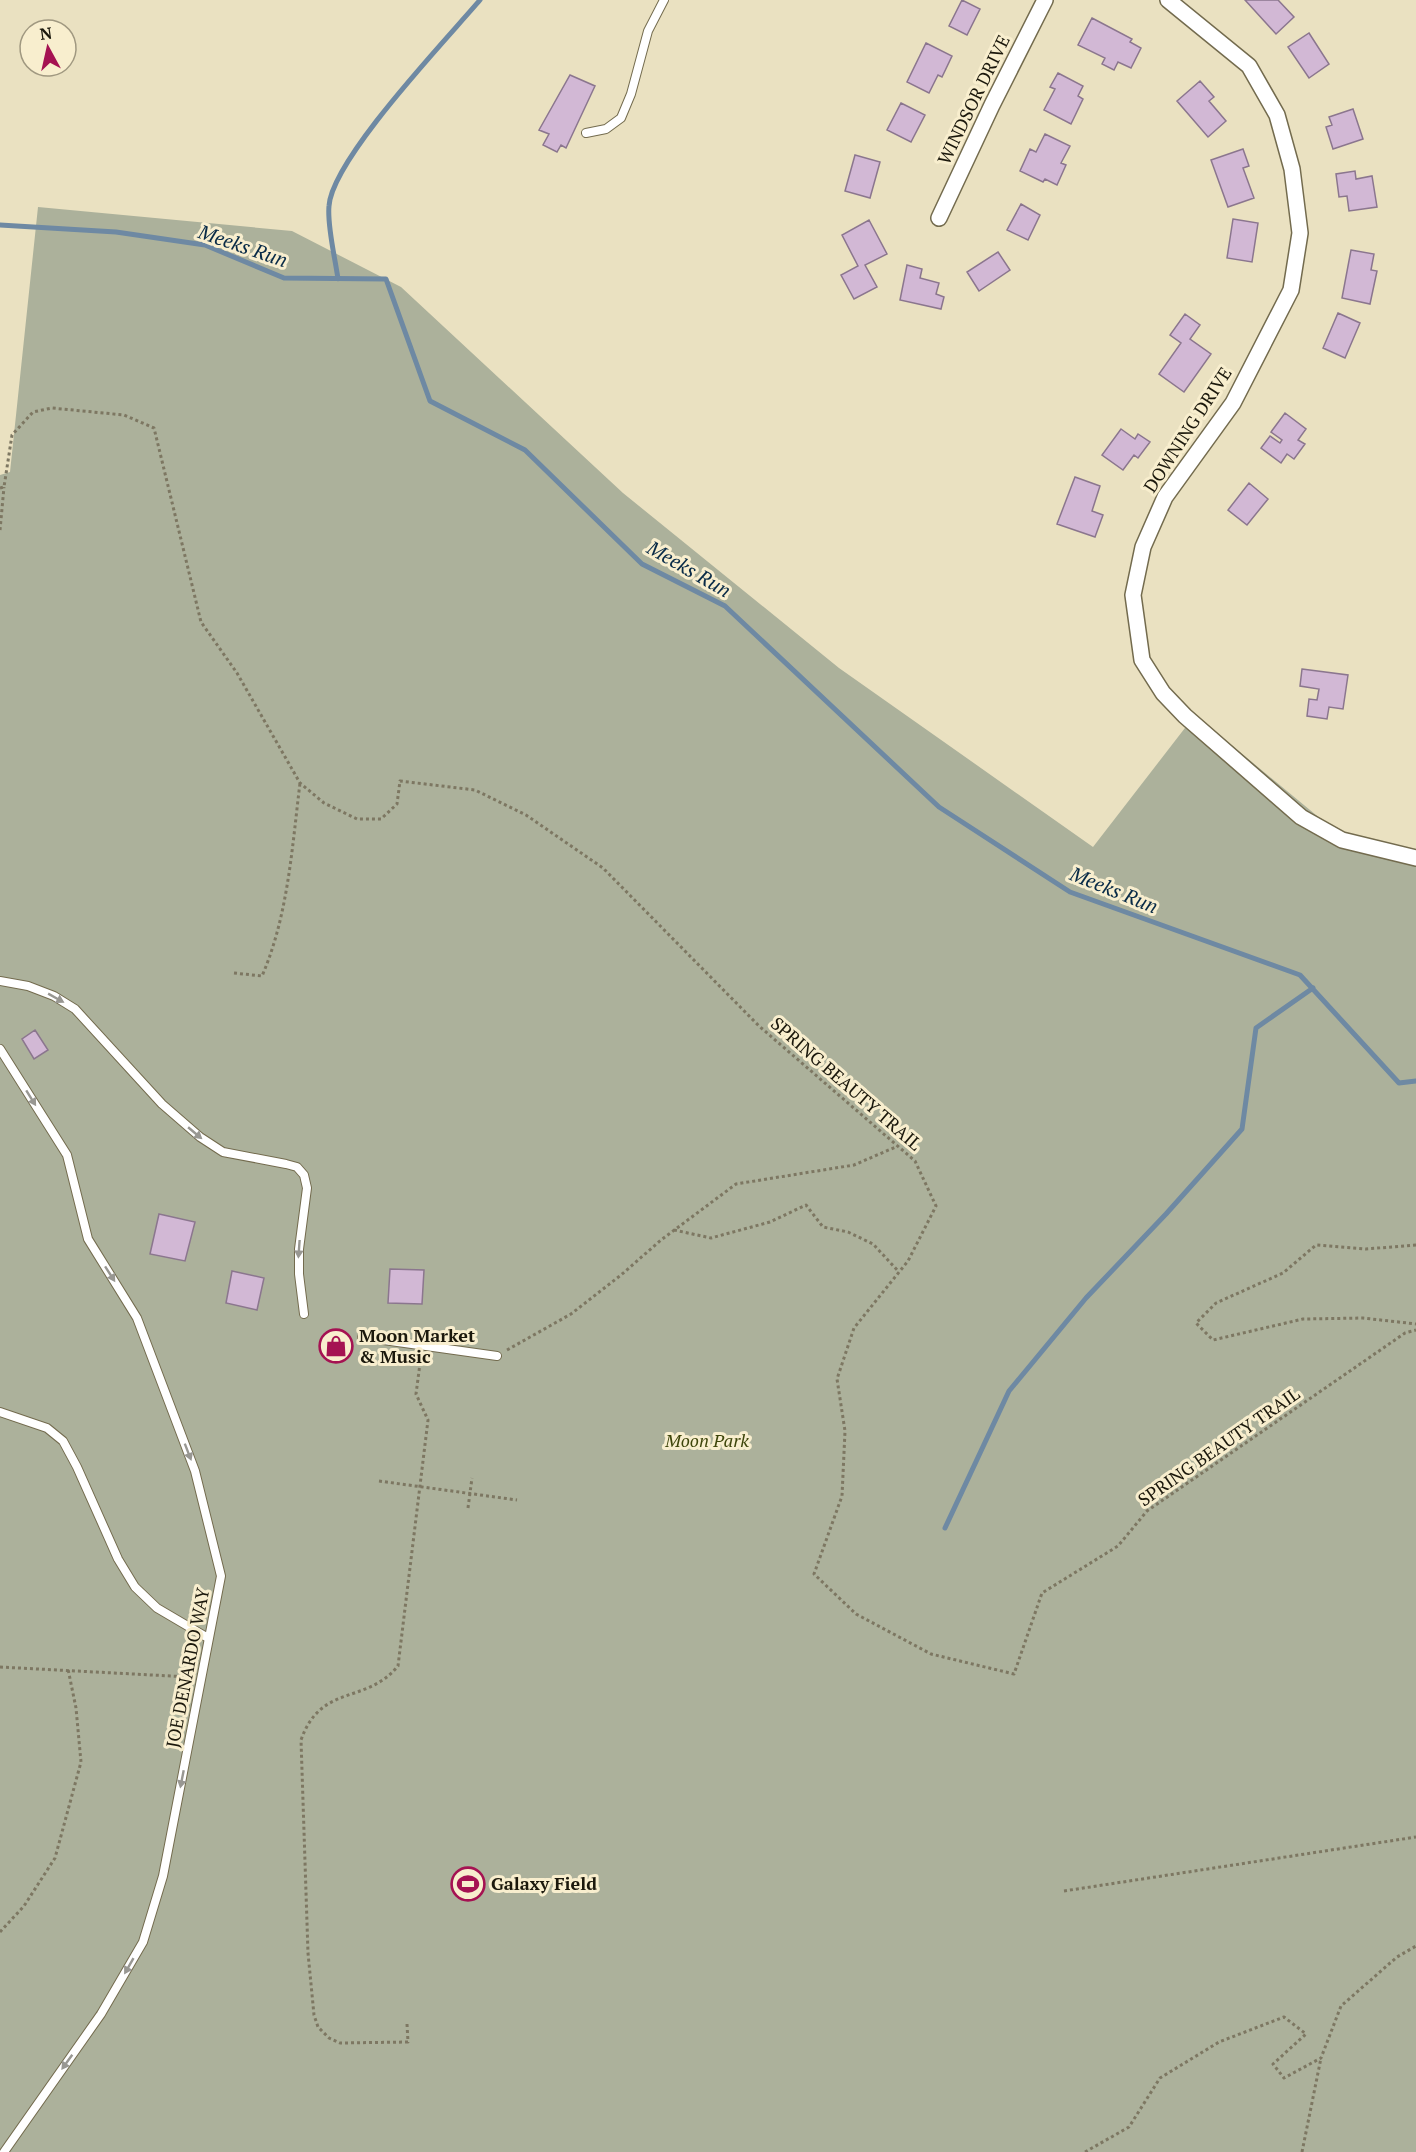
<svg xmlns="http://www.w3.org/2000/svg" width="1416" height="2152" viewBox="0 0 1416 2152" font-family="'PT Serif',serif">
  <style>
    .green { fill: #acb19b }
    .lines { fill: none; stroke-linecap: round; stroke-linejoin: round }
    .stream { stroke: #6e89a3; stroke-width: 5 }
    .building { fill: #d2b8d5; stroke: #8b768e; stroke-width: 1.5 }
    .service-casing { stroke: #736b4e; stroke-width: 10 }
    .minor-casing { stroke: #736b4e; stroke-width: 18 }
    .path { stroke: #7d7762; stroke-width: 3; stroke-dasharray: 3 3; stroke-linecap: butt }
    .service { stroke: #fff; stroke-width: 8 }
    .minor { stroke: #fff; stroke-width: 15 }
    .oneway { fill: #989792 }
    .labels { text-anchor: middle; stroke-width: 6; stroke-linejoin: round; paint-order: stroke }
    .street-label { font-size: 18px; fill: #1b180c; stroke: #f8eece }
    .poi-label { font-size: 18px; font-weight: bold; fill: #1b180c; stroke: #f8eece; text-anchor: start }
    .park-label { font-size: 18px; font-style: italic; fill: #3d450a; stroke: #f8eece }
    .water-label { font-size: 20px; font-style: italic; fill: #092b47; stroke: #f8eece }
  </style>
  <rect width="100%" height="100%" fill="#eae1c1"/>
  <path class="green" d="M38 207 292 231 401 287 623 493 839 668 1093 847 1195 715 1362 853 1416 859V2152H0V475L10 472Z"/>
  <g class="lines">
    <path class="stream" d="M0 225 116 232 205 245 284 278 386 279 430 401 525 450 642 564 725 606 939 807 1070 892 1300 975 1399 1083 1416 1081
      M338 279C335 257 327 226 329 206 332 159 446 40 480 0
      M945 1528 1009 1391 1086 1298 1166 1214 1242 1129 1256 1028 1313 988"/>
  </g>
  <path class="building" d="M962 0 980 9 967 35 949 26Z
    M1245 0H1278L1294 17 1276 34Z
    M1092 18 1132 39 1130 42 1141 48 1131 68 1118 62 1114 70 1102 64 1105 58 1078 45Z
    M1309 33 1329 64 1309 78 1288 47Z
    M926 43 952 56 942 77 938 75 929 93 907 82Z
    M1058 73 1083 86 1078 96 1083 99 1071 124 1044 110 1055 89 1050 87Z
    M570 75 595 86 566 148 561 145 557 152 543 145 549 134 539 130Z
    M1200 81 1214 97 1209 101 1226 121 1208 137 1177 101Z
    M901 103 925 115 911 142 887 130Z
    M1353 109 1363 139 1333 149 1326 127 1332 125 1329 117Z
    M1045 134 1070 146 1061 163 1066 165 1057 185 1045 179 1043 182 1020 171 1030 149 1036 152Z
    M1243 149 1249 166 1243 168 1254 198 1228 207 1211 160Z
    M855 155 880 162 870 198 845 191Z
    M1355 171 1356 179 1372 176 1377 207 1349 211 1347 196 1339 197 1336 174Z
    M1021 204 1040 215 1028 240 1007 230Z
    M1233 219 1258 223 1252 262 1227 258Z
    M869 220 887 254 865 265 877 287 854 299 841 275 858 266 842 235Z
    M1351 250 1374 254 1371 270 1377 271 1370 304 1342 298Z
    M998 252 1010 270 979 291 967 272Z
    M907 265 922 269 920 278 939 283 936 294 944 297 941 309 900 300Z
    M1338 313 1360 323 1345 358 1323 348Z
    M1185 314 1200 325 1190 339 1211 354 1184 392 1159 374 1181 343 1170 335Z
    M1285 413 1306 429 1298 440 1305 444 1294 459 1287 454 1281 463 1261 448 1270 436 1280 443 1282 440 1271 432Z
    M1121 429 1135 439 1138 434 1150 442 1138 458 1134 455 1123 470 1102 455Z
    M1075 477 1100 486 1092 511 1103 515 1095 537 1057 524Z
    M1249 483 1268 499 1247 525 1228 510Z
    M1302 669 1348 675 1343 709 1329 707 1327 719 1307 716 1309 699 1317 700 1319 689 1300 686Z
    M35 1030 48 1050 34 1059 22 1039Z
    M159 1214 195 1222 185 1261 150 1254Z
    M390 1269 424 1270 422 1304 388 1303Z
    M232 1271 264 1278 257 1310 226 1303Z"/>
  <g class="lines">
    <defs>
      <path id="service" d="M586 133 606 129 621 118 631 94 648 31 664 0
        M0 981 28 986 54 996 75 1009 162 1104 200 1137 223 1152 286 1164 297 1167 304 1175 307 1188 299 1249V1274L304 1314
        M0 1049 67 1155 88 1239 137 1318 195 1471 221 1576 163 1876 143 1942 101 2014 4 2152
        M362 1337 497 1356
        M0 1412 47 1428 63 1441 77 1467 118 1559 135 1587 157 1608 208 1638"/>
      <path id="minor" d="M1168 0 1249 66 1277 115 1292 169 1300 233 1291 290 1233 403 1165 497 1143 547 1133 595 1142 660 1163 693 1185 716 1301 817 1342 840 1416 858
        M939 218 992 105 1045 0"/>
    </defs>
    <use href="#service" class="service-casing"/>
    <use href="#minor" class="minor-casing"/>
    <path class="path" d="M0 488 4 487 12 435 33 412 52 408 124 415 154 428 201 622 237 673 300 783 324 803 357 819H381L397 804 400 781 475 790 526 815 603 868 759 1026 915 1161 936 1206 908 1261 854 1328 837 1379 845 1431 842 1496 814 1574 856 1614 931 1654 1014 1674 1042 1593 1118 1546 1147 1511 1405 1333 1416 1330
      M0 530 4 487
      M234 973 262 976C288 916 292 848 300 783
      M674 1230 711 1238 770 1222 806 1205 823 1227 848 1232 873 1244 899 1272
      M1416 1245 1366 1249 1316 1245 1283 1273 1216 1303 1196 1323 1213 1340 1303 1319 1363 1318 1416 1324
      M507 1350 571 1314 621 1275 661 1240 736 1184 854 1165 898 1146
      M379 1481 517 1500
      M468 1508 472 1478
      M0 1667 190 1677
      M1064 1891 1416 1837
      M0 1932 24 1906 55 1858 81 1762 76 1708 68 1669
      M407 2024 408 2042 340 2043 329 2038 318 2027 314 2015 308 1953 301 1740C321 1683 366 1705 398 1666L428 1420 416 1394 421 1356
      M1085 2152 1129 2127 1160 2078 1219 2042 1284 2017 1306 2034 1273 2064 1284 2078 1321 2058 1341 2006 1397 1957 1416 1946
      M1302 2152 1321 2058"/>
    <use href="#service" class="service"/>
    <use href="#minor" class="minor"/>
  </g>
  <defs><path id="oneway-solid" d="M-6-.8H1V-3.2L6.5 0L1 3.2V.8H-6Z" transform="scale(1.5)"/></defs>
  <g class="oneway">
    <use href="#oneway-solid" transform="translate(56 998) rotate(29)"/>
    <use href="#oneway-solid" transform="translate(31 1098) rotate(58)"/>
    <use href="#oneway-solid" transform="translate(195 1133) rotate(40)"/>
    <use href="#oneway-solid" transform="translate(299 1249) rotate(94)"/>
    <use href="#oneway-solid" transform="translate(110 1274) rotate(57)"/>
    <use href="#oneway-solid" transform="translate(188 1452) rotate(69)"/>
    <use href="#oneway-solid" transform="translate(182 1779) rotate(101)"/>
    <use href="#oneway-solid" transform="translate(129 1966) rotate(120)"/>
    <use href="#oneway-solid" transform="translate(67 2062) rotate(126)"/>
  </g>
  <defs>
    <symbol id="shop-ring" viewBox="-11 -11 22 22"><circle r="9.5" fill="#f8eece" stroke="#a51252" stroke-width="1.5"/><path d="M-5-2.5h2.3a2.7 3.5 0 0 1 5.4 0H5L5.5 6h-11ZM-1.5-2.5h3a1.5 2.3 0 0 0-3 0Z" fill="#a51252"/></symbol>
    <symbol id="stadium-ring" viewBox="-11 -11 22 22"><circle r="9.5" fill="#f8eece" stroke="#a51252" stroke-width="1.5"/><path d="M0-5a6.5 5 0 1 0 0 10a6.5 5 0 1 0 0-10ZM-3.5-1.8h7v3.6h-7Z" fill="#a51252"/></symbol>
  </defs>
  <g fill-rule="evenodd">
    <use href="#shop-ring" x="317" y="1327" width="38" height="38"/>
    <use href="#stadium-ring" x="449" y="1865" width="38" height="38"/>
  </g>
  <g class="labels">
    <g class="street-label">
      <text transform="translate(974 100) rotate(-64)" y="6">WINDSOR DRIVE</text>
      <text transform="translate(1188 430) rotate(-57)" y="6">DOWNING DRIVE</text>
      <text transform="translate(846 1084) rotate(41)" y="6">SPRING BEAUTY TRAIL</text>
      <text transform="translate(1219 1447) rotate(-35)" y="6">SPRING BEAUTY TRAIL</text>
      <text transform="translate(188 1668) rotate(-79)" y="6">JOE DENARDO WAY</text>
    </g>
    <g class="poi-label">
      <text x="359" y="1342">Moon Market<tspan x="359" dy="21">&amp; Music</tspan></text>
      <text x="491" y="1890">Galaxy Field</text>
    </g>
    <g class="park-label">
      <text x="707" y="1447">Moon Park</text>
    </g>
    <g class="water-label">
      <text transform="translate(243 246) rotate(19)" y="7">Meeks Run</text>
      <text transform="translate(689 569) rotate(30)" y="7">Meeks Run</text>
      <text transform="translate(1114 890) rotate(22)" y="7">Meeks Run</text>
    </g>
  </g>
  <g transform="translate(48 48) rotate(352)"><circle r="28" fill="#f8eece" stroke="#a09880" stroke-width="1.5"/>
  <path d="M0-4.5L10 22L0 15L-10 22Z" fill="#a51252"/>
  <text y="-9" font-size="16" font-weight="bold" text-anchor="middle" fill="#1b180c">N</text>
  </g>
</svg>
